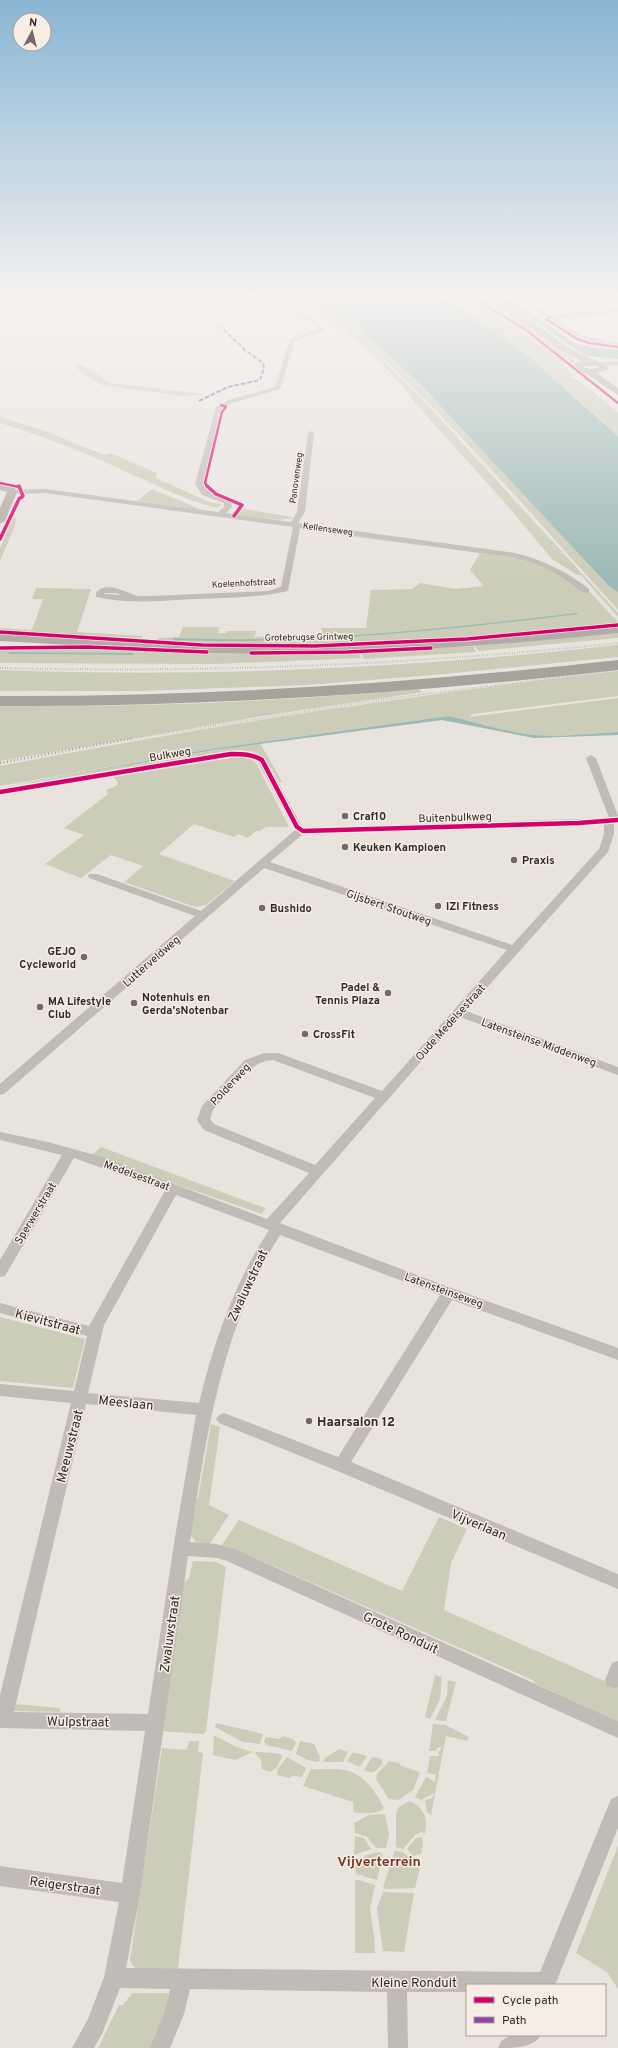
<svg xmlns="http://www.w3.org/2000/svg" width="618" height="2048" viewBox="0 0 618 2048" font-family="Overpass,sans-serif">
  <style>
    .green { fill: #cbcdb8; fill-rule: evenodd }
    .water { fill: #9cb9b6 }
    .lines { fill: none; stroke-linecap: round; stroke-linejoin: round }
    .street { fill: #c1bbb7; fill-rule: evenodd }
    .secondary { fill: #b2aba7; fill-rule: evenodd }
    .highway { fill: #a8a29c; fill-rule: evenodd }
    .rail-far1 { stroke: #a9a4a1; stroke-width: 2; stroke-dasharray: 0.5 2; stroke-linecap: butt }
    .rail { stroke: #a9a4a1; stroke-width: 2.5; stroke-dasharray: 1 2.5; stroke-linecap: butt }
    .quiet { stroke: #8e44ad; stroke-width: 2; stroke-dasharray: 4.5 2; stroke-linecap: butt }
    .cycleway-far2-casing { stroke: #f6ede4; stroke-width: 4 }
    .cycleway-far1-casing { stroke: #f6ede4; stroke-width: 5 }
    .cycleway-casing { stroke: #f6ede4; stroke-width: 7 }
    .cycleway-far2 { stroke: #d6006c; stroke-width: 2.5 }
    .cycleway-far1 { stroke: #d6006c; stroke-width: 3.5 }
    .cycleway { stroke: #d6006c; stroke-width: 4.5 }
    .poi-dot { fill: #716a66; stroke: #f6ede4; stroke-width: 1.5 }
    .labels { text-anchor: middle; stroke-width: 3; stroke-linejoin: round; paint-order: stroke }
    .far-street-label { font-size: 9px; fill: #312926; stroke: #f6ede4 }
    .street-label { font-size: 11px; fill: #312926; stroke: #f6ede4 }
    .poi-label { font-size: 11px; font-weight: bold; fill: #312926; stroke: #f6ede4; text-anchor: start }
    .near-street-label { font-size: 13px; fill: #312926; stroke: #f6ede4 }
    .near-poi-label { font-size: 13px; font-weight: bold; fill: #312926; stroke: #f6ede4; text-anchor: start }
    .near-neighbourhood-label { font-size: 14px; font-weight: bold; fill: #773628; stroke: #f6ede4 }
  </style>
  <rect width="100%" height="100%" fill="#e9e3dd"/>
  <path class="green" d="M271 293H301L328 308 364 332 446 410 609 585 618 592V610C538 522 465 436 378 354H376L425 402 618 613V617L581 575H577L552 559 505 503 416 404C388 363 345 330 304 304L295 306Z
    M436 293C448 293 461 291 473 293 491 296 564 348 577 363L574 364 498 308 488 303 478 305 501 317 566 363 562 364 571 372 572 376 570 377 575 378 618 412V436C561 383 502 334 436 293Z
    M77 364 83 365 110 383 204 394 184 396 101 385 73 366Z
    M0 417 48 432 104 455 110 453 157 473 156 478 209 502 221 504 218 508C180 499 146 480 111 465 75 448 38 435 0 423Z
    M152 489 202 510 138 501Z
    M243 509 292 517 293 518 279 520 238 515Z
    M13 518H16L15 526 0 561V548Z
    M303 528 535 561 585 587 618 622V624C498 637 376 646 255 645 230 645 177 648 155 640L159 638 179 637 183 627H219L218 633H226L227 631H257L254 637 317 634 323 632 321 629 322 625V628H366L371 590 412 589 420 583 456 589 484 586 470 570 480 553 301 530Z
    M36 588 91 589 77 632 143 636 142 638 0 631V628L32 630 43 599H32Z
    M618 633V638L479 651 474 646Z
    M13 645 133 648H139V651L244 654 358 652 361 658 215 664 0 663V647ZM9 652 133 653V655L8 654Z
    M618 645V657L434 675 306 685 141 691H0V670C206 678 413 668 618 645Z
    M473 646 476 652 364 659 360 652Z
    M618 671V696L472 714 470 717 618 698V732L558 736 532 735 500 729 449 716 211 749 0 786V766C205 726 411 695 618 671Z
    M418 689 423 692 263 716 0 761V706C140 707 279 702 418 689Z
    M260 743 282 782H279C267 760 264 751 237 750L33 785 30 783 0 788 147 761Z
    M237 757 250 759 256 763 289 827H266L260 831H256L248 838 238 834 234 837 194 824 159 854 235 881 206 905 195 907 124 882 143 866 111 855 81 878 45 864 84 835 64 828 108 794 106 790 116 786 118 783 114 777Z
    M101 1147 265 1208 262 1214 92 1155Z
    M0 1317 85 1339 73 1388 0 1381Z
    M211 1424 220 1427 209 1505 229 1515 209 1545 196 1542 190 1534 194 1499 198 1498Z
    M439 1517 467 1529 451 1563 444 1610 618 1687V1723V1721L534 1683 535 1681 239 1551 221 1546 239 1520 402 1591Z
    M193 1561 216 1562 226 1567 206 1731 203 1734 160 1731 183 1583 189 1578Z
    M435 1675 442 1677 440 1699 430 1719 425 1717Z
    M448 1680 456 1682 446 1721 435 1720 447 1696Z
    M15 1704 60 1708V1712L14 1711Z
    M216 1723 263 1734 260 1744 243 1742 215 1727Z
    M433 1724 445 1725 469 1737 467 1741 446 1736 431 1815 427 1812 425 1800 432 1798 434 1793 421 1800 415 1797 426 1777 435 1782 436 1775 427 1773 430 1756H440L438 1753 442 1748 439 1747 435 1751H429Z
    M214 1735 236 1747 253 1752 235 1760 213 1755Z
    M283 1736 293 1739 296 1743 292 1751 266 1745 264 1741 266 1737 279 1739Z
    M189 1741H199L198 1752 203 1753 178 1969H138L133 1966 130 1960 162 1748 187 1750Z
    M300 1741 314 1744 320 1757 319 1762 307 1760 296 1754Z
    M339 1749 348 1752 343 1762H324L325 1758Z
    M256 1752 275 1753 282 1755V1758L276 1768 270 1772 262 1769 261 1760 255 1753Z
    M353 1752 367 1756 360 1767 347 1761Z
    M287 1757 306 1768 302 1777 293 1776 289 1778 277 1775 278 1769Z
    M372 1757 382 1759V1764C376 1771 373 1775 364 1770Z
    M389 1761 399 1763 401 1766 420 1772 413 1790 399 1800 389 1799 376 1779 377 1774Z
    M311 1769C322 1770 334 1768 345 1770 364 1774 376 1792 384 1808 378 1814 362 1814 354 1812L353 1802 303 1786Z
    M410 1801C425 1808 428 1819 425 1834L421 1832 415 1835 403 1849 396 1847V1813L399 1807Z
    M385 1814 389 1834 386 1848H376L367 1837 355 1833 354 1823 369 1815Z
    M355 1836 364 1838 371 1849 354 1855Z
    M422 1837 423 1843 421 1854 413 1856 407 1849 416 1838Z
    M618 1846V1989L607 1972 576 1953Z
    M395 1851 403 1852 420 1868 415 1888 386 1889 383 1887Z
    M379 1852 383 1855 377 1880 356 1874 355 1863 367 1855Z
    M355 1880H359L375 1885 370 1909 374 1935 375 1953H355Z
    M383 1892 414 1893 404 1952 383 1951 377 1908Z
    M132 1993H168L171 2004 153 2048H98L119 2005H123Z"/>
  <path class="water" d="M301 293H436L465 311 529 357 618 436V592L609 586 424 388 358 327Z
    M488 293H496L517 304 578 345 618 350V359L587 356 569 345 531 318Z
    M577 613 578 614C444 630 308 645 173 640V638C308 644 443 629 577 613Z
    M9 652 133 653V655L8 654Z
    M449 716 500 729 532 735 558 736 618 732V735L534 738 442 720 214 750 0 787 211 749Z"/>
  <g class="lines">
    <path class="street" d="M508 293H515L551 315 618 309V313L555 318 583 336 618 343V347L579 338Z
      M287 304 319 323 325 330 295 341 280 389 232 403 222 408 203 484 208 491 230 500 232 507 226 513 291 522 297 512 308 433 311 431 314 433 305 512 298 523 515 553C543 560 566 571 589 589V593C581 594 574 585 567 581 551 569 534 562 515 558L300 528 288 591C257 598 225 598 194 599 162 601 127 604 96 597V593C106 580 126 593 138 596 142 596 147 596 151 596L268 591 281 587 293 527 45 493 12 494 8 492 12 490 45 489 218 512 224 507V503L202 495 195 484 216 407 228 400 275 387 290 339 318 329 315 325 285 307ZM116 593 122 595 104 594V593Z
      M618 361V365L600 366 597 364 600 362Z
      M231 751 251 752 265 758 301 825 305 828 609 818 586 758 591 755 596 758 618 816V823L614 824V834L608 852 466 1011 618 1067V1075L460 1017 280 1223 454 1289 618 1348V1360L452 1300 351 1462 618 1574V1589L335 1470 219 1423 216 1419 219 1415 224 1413 338 1457 440 1295 280 1235C222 1328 206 1436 190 1542L217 1544 237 1550 618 1721V1738L227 1561 217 1558 188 1556 140 1895 126 1968 540 1972 611 1799 618 1796V1828L555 1985H467V1992H407L408 2048H388L387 1992 190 1989 184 2014 170 2048H150L164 2014 170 1989 120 1988 102 2034 94 2048H72L88 2019 104 1977 119 1902 0 1886V1866L122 1883 145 1731 0 1728V1695L71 1403 0 1396V1384L74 1391 87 1336 0 1313V1303L89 1326 165 1191 74 1158 5 1276 0 1277V1260L62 1155 0 1140V1132L48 1142 102 1157 267 1219 309 1173 204 1130 197 1120 202 1106 245 1060 264 1053H278L382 1091 507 950 264 868 4 1094 0 1095V1084L195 916 89 878 88 876 89 874H97L201 911 295 830 258 762 250 758 231 757 0 795V789ZM604 824V834L599 849 512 945 270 862 303 834ZM273 1060 375 1098 315 1165 214 1124 210 1119 213 1110C228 1094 249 1060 273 1060ZM176 1195 269 1230C234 1284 214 1341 199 1403L88 1393 104 1325ZM86 1404 196 1415 175 1537 148 1714 14 1712Z
      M618 1661V1687L614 1688 608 1686 605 1680 612 1663Z
      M511 2035H541C534 2048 514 2048 498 2048L501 2041Z"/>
    <path class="secondary" d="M474 293C504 292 544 332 569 348 580 355 603 361 609 369L597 373 618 388V395L587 374 574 368 576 363 582 361 564 352 502 308ZM586 366H597L599 368 590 369 583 367Z
      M0 484 14 487 17 492 5 521 0 524V508L7 492 0 490Z
      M618 625V633C504 645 389 653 273 654 182 654 91 646 0 641V633C91 639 182 647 273 646 389 646 504 638 618 625Z"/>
    <path class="highway" d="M618 660V670C412 693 207 707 0 706V696C207 697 412 683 618 660Z"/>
    <path class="rail-far1" d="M0 668C207 673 412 665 618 643
      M129 739 386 699 618 670"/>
    <path class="rail" d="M0 763 134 738"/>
    <path class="quiet" d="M199 401 228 387 260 380 264 368 263 363 245 350 221 327"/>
    <defs>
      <path id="cycleway-far2" d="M466 293 526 330 618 403
        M551 317 546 319 577 339 589 343 618 347
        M0 483 19 487
        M208 487 205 483 222 412 226 407 221 405"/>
      <path id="cycleway-far1" d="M207 486 216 494 242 505 234 516
        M0 539 19 499 23 496 19 486
        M0 632 202 645 315 646 467 639 618 625
        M0 648 88 647 207 652
        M251 653 347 652 431 648"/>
      <path id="cycleway" d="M0 792 231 754C242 754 252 754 262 760L297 827 303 831 578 823 618 820"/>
    </defs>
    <use href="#cycleway-far2" class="cycleway-far2-casing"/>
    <use href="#cycleway-far1" class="cycleway-far1-casing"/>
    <use href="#cycleway" class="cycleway-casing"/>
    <use href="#cycleway-far2" class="cycleway-far2"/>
    <use href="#cycleway-far1" class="cycleway-far1"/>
    <use href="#cycleway" class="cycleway"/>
  </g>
  <linearGradient id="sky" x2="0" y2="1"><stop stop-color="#89b6d4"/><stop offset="0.51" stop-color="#f5f2f0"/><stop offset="1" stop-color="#f5f2f0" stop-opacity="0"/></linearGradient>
  <rect width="618" height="580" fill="url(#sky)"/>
  <g class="poi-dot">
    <circle cx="345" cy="816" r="4"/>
    <circle cx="345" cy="847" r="4"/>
    <circle cx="514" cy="860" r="4"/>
    <circle cx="438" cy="906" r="4"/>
    <circle cx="262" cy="908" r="4"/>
    <circle cx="84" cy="957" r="4"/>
    <circle cx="388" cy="993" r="4"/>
    <circle cx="134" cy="1003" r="4"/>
    <circle cx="40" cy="1007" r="4"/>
    <circle cx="305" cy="1034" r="4"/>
    <circle cx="309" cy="1421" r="4"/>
  </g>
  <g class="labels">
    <g class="far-street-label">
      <text transform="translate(296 478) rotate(-82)" y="3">Panovenweg</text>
      <text transform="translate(328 529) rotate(8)" y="3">Kellenseweg</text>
      <text transform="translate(244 583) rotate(-3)" y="3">Koelenhofstraat</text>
      <text transform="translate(309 637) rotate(-1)" y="3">Grotebrugse Grintweg</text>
    </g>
    <g class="street-label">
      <text transform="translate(170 754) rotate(-10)" y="4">Bulkweg</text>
      <text transform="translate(455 817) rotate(-2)" y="4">Buitenbulkweg</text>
      <text transform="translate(389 907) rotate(19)" y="4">Gijsbert Stoutweg</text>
      <text transform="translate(151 961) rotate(-41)" y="4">Lutterveldweg</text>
      <text transform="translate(450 1022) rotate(-48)" y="4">Oude Medelsestraat</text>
      <text transform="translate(539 1042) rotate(20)" y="4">Latensteinse Middenweg</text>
      <text transform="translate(230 1084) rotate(-47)" y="4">Polderweg</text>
      <text transform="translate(137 1175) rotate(20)" y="4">Medelsestraat</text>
      <text transform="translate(35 1213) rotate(-59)" y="4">Sperwerstraat</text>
      <text transform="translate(444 1290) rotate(20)" y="4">Latensteinseweg</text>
    </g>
    <g class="poi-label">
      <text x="353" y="820">Craf10</text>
      <text x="353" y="851">Keuken Kampioen</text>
      <text x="522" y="864">Praxis</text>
      <text x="446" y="910">IZI Fitness</text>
      <text x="270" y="912">Bushido</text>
      <text x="76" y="955" text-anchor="end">GEJO<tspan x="76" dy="13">Cycleworld</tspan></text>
      <text x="380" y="991" text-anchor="end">Padel &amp;<tspan x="380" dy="13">Tennis Plaza</tspan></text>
      <text x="142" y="1001">Notenhuis en<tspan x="142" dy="13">Gerda'sNotenbar</tspan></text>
      <text x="48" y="1005">MA Lifestyle<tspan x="48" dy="13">Club</tspan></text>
      <text x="313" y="1038">CrossFit</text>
    </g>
    <g class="near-street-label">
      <text transform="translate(247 1285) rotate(-65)" y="5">Zwaluwstraat</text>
      <text transform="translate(48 1321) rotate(15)" y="5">Kievitstraat</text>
      <text transform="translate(126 1402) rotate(6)" y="5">Meeslaan</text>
      <text transform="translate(69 1446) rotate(-76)" y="5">Meeuwstraat</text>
      <text transform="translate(479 1524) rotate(23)" y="5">Vijverlaan</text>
      <text transform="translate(401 1632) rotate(25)" y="5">Grote Ronduit</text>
      <text transform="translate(169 1634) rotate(-82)" y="5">Zwaluwstraat</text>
      <text transform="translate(78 1721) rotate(1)" y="5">Wulpstraat</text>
      <text transform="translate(65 1885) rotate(8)" y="5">Reigerstraat</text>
      <text x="414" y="1987">Kleine Ronduit</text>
    </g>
    <g class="near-poi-label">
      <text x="317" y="1426">Haarsalon 12</text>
    </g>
    <g class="near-neighbourhood-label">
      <text x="379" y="1866">Vijverterrein</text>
    </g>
  </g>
  <rect x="466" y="1984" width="140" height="52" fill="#f6ede4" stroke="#a79f98"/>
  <rect x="474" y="1997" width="20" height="6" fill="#d6006c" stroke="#a79f98"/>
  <text x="502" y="2004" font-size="12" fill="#312926">Cycle path</text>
  <rect x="474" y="2017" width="20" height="6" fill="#8e44ad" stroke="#a79f98"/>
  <text x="502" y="2024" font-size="12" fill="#312926">Path</text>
  <g transform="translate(32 32) rotate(7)"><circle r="19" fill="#f6ede4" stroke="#a79f98"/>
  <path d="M0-3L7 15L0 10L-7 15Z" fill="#716a66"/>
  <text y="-6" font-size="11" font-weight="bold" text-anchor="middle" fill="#312926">N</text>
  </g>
</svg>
